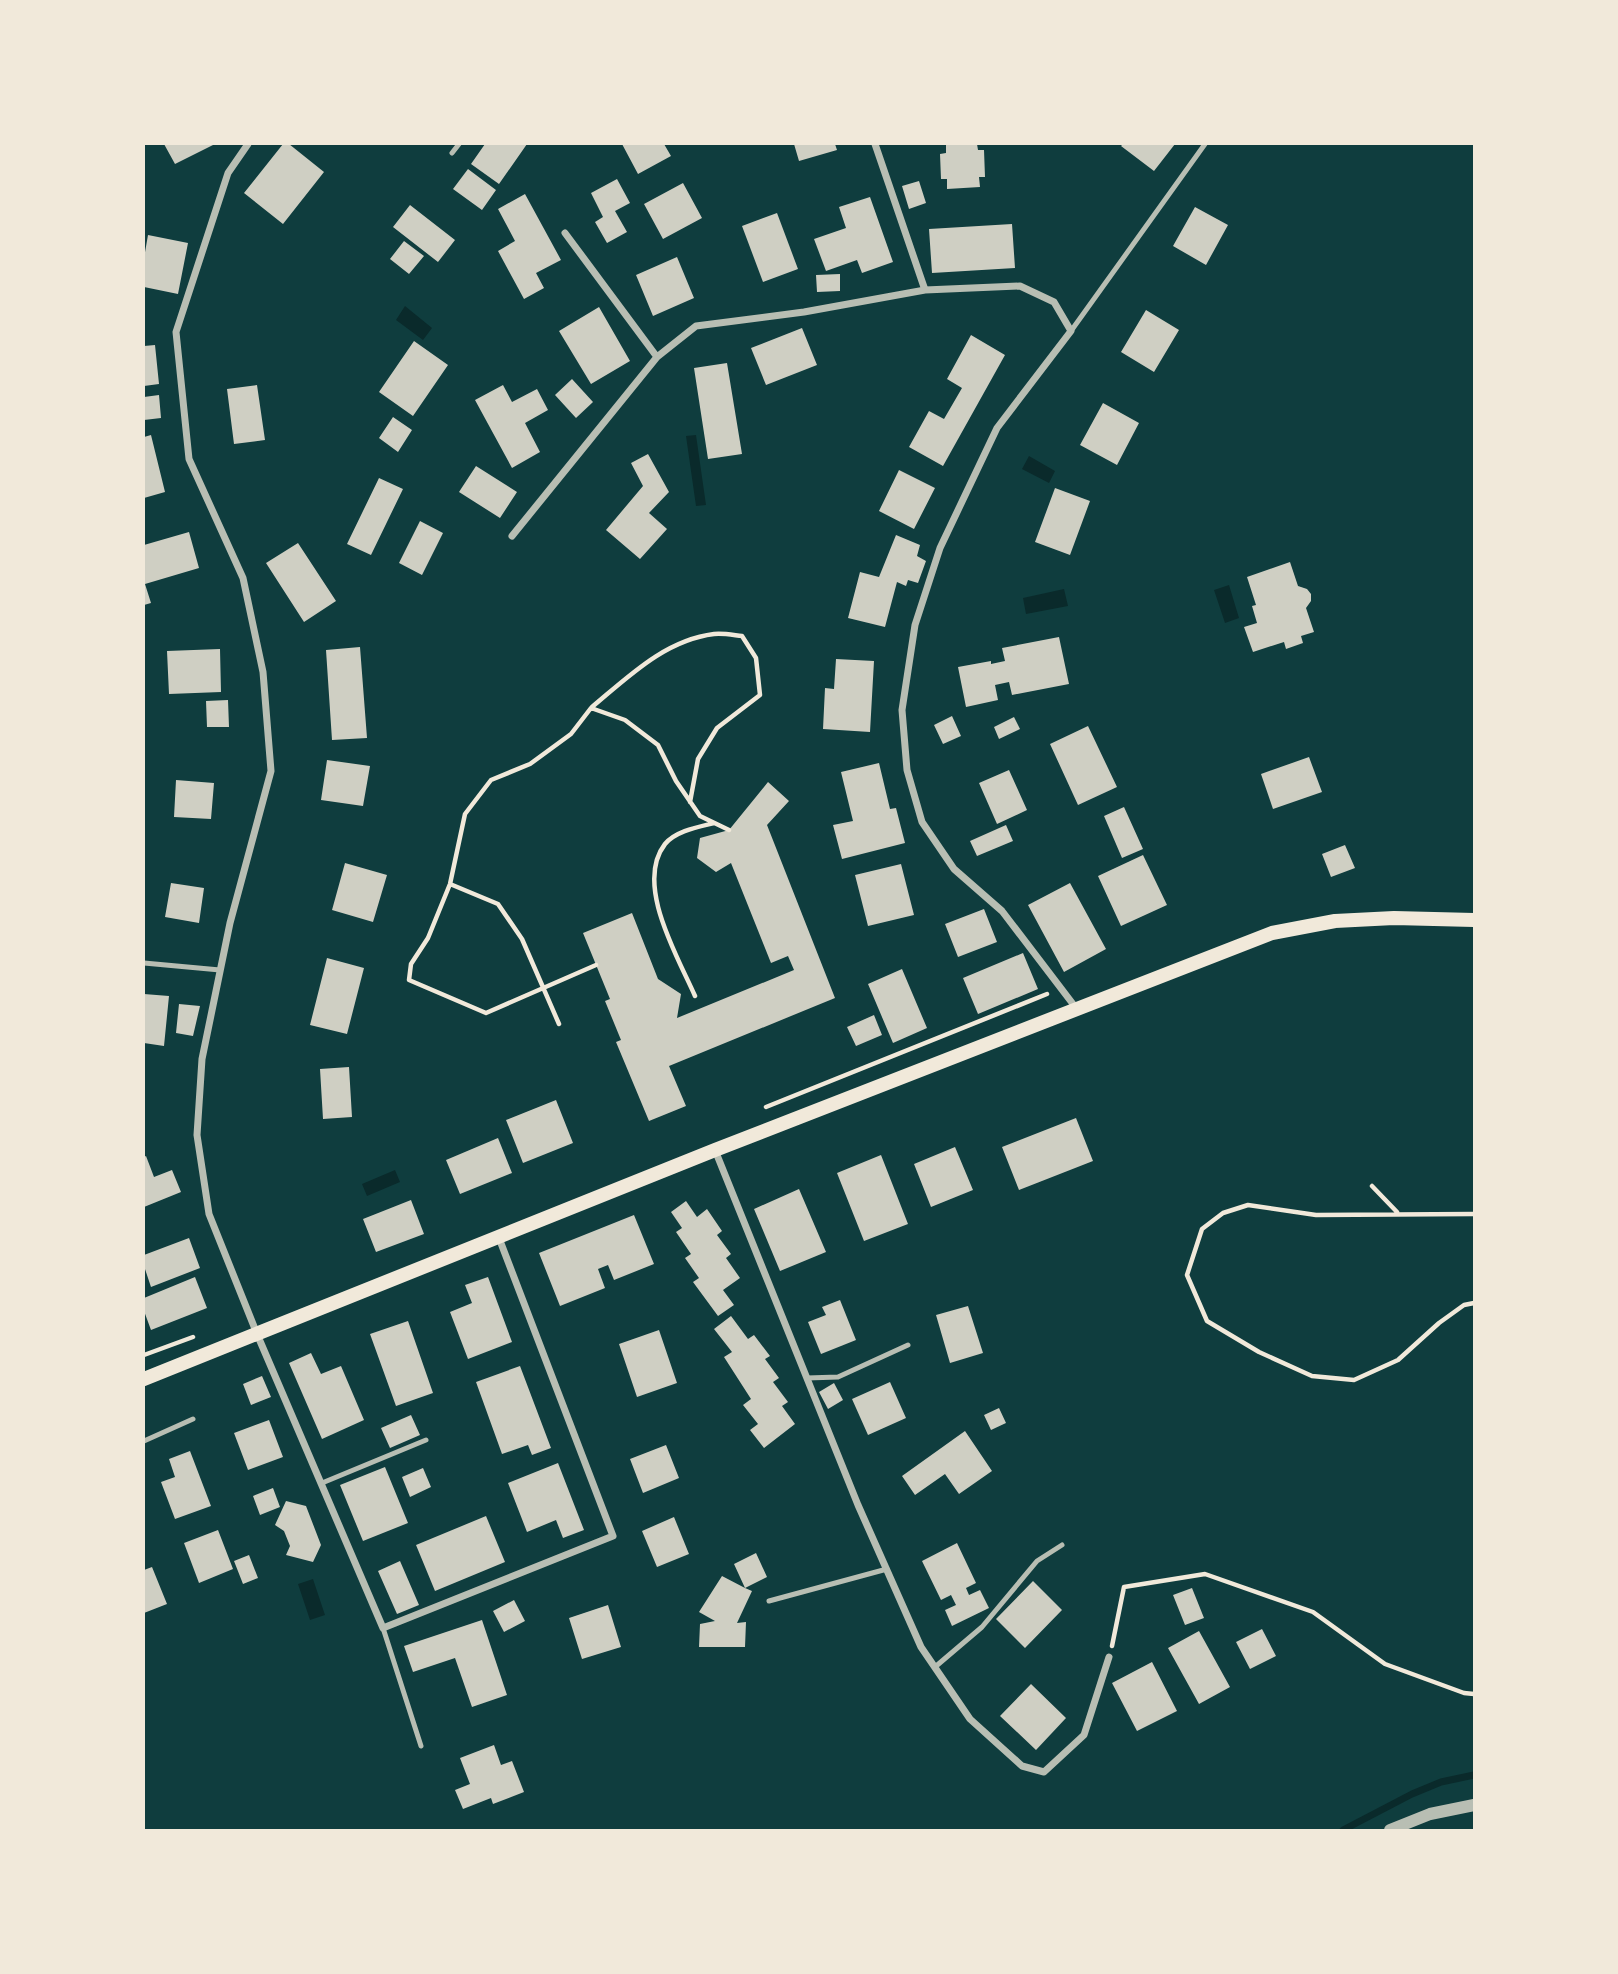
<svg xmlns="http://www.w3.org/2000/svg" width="1618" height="1974" viewBox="0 0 1618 1974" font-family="'IBM Plex Serif',serif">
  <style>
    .water { fill: #0a2a2b }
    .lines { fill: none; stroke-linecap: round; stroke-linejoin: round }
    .stream { stroke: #0a2a2b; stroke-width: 7 }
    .building { fill: #cfcfc3 }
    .path { stroke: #f1e9da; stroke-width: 4.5 }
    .service { stroke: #b8beb3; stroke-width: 5 }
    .minor { stroke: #b8beb3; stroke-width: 7 }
    .tertiary { stroke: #b8beb3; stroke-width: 12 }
    .secondary { stroke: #f1e9da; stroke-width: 14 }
  </style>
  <rect width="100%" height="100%" fill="#0f3d3e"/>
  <path class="water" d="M405 306 432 328 423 340 396 320Z
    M696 435 706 505 696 506 686 436Z
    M1029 456 1055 471 1049 483 1022 469Z
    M1229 585 1239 618 1225 623 1214 590Z
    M1064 589 1068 606 1026 614 1023 598Z
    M395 1170 400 1182 367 1196 362 1184Z
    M313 1579 325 1615 310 1620 298 1584Z"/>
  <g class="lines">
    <path class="stream" d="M1343 1830 1412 1794 1441 1782 1474 1775"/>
  </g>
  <path class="building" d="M164 144H215L175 164Z
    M283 144H289L324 172 283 224 244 193Z
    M485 144H527L499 184 471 164Z
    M622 144H664L671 156 638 174Z
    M794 144H835L837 150 799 161Z
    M946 144H977L978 150H984L985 177H979L980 187 947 189V179H941L940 154 946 153Z
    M1123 144H1175L1154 171 1121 146Z
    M468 169 496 190 482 210 453 189Z
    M617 179 630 203 615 211 627 232 607 243 595 222 603 217 591 193Z
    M919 181 926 203 909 209 902 186Z
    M683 183 702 218 663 239 644 204Z
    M525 194 561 260 536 273 544 288 524 299 498 251 515 241 498 209Z
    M870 197 893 262 862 273 857 260 826 271 814 239 846 228 839 207Z
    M410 205 455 240 438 262 393 227Z
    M1195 207 1228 225 1206 265 1173 246Z
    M777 213 798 269 763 282 742 226Z
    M1012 224 1015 268 932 273 929 229Z
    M148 235 188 243 178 294 144 287V258Z
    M404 241 424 256 409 274 390 259Z
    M677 257 694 298 653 316 636 275Z
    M840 274V291L817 292 816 275Z
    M599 307 630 361 591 384 559 331Z
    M1146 310 1179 330 1154 372 1121 352Z
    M802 328 817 365 766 385 751 348Z
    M971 335 1005 355 943 466 909 447 929 411 944 419 962 388 947 379Z
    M414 341 448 365 413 416 379 392Z
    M155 345 159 384 144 386V346Z
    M727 363 742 454 708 459 694 368Z
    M572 379 593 402 576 418 555 395Z
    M257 385 265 440 234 444 227 389Z
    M503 385 512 402 537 389 548 410 525 423 540 452 512 468 475 400Z
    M159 395 161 418 144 420V397Z
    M1103 403 1139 423 1117 465 1080 445Z
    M393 417 412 430 398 452 379 438Z
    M151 435 165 492 144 498V437Z
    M648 454 669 492 649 513 667 529 640 559 606 530 643 486 631 463Z
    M476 466 517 492 500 518 459 492Z
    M899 470 935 488 914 529 879 511Z
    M379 478 403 489 371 555 347 544Z
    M1055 488 1090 501 1070 555 1035 542Z
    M420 521 443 533 422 575 399 563Z
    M189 532 199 568 145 584 151 603 144 605V545Z
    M896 535 920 545 917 556 926 561 918 583 908 580 906 586 897 582 885 627 848 618 860 572 879 577Z
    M298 543 336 601 304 622 266 563Z
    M1290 562 1298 586 1307 589 1311 594V601L1306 608 1314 632 1301 636 1303 643 1286 649 1284 642 1253 652 1244 627 1257 623 1252 606 1256 605 1247 577Z
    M1059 637 1069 684 1012 695 1009 682 995 685 998 700 966 707 958 667 991 661V664L1005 661 1002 648Z
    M360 647 367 738 332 740 326 650Z
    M220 649 221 692 169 694 167 651Z
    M836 659 874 661 870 732 823 729 825 688 834 689Z
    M228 700 229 727H207L206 701Z
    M952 716 961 736 943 744 934 725Z
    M1014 717 1020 729 999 739 994 727Z
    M1088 726 1117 787 1078 805 1050 744Z
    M1309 757 1322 792 1273 809 1261 774Z
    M327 760 370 766 363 806 321 800Z
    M879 763 890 809 896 808 905 843 842 859 833 825 853 821 841 772Z
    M1009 770 1027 810 997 824 979 783Z
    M176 780 214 783 211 819 174 817Z
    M768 782 789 801 767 825 835 998 669 1066 686 1106 649 1121 616 1042 621 1040 605 1001 610 999 583 933 632 913 658 979 681 994 677 1018 794 970 788 956 771 963 731 863 716 872 697 858 700 838 729 830Z
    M1124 807 1143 849 1122 858 1104 816Z
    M1006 825 1013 841 977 856 970 841Z
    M1345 845 1355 868 1331 877 1322 854Z
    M1143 855 1167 905 1121 926 1098 876Z
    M345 863 387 875 373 922 332 910Z
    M901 864 914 915 868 926 855 875Z
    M171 883 204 888 199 923 165 917Z
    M1070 883 1106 949 1064 972 1028 905Z
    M984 909 997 942 958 957 945 924Z
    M1023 953 1038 989 978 1014 963 978Z
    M327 958 364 968 347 1034 310 1025Z
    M902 969 927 1028 893 1043 868 984Z
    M144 994 169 996 164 1046 144 1043Z
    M179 1004 200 1006 193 1036 176 1033Z
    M874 1015 882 1035 856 1046 847 1027Z
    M349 1067 352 1117 323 1119 320 1069Z
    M556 1100 573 1143 523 1163 506 1120Z
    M1076 1118 1093 1161 1019 1190 1002 1147Z
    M498 1138 512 1173 460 1194 446 1160Z
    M955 1147 973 1190 931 1207 914 1164Z
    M881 1155 908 1224 864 1241 837 1173Z
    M146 1156 154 1177 172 1170 181 1192 144 1207V1157Z
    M799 1189 826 1252 780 1271 754 1209Z
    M411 1200 424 1234 376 1252 363 1219Z
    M686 1201 697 1217 707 1209 722 1231 717 1235 731 1254 726 1258 740 1278 723 1290 734 1305 718 1316 693 1282 699 1278 685 1258 691 1254 676 1232 682 1228 671 1212Z
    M634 1215 654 1264 614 1280 608 1265 598 1269 605 1288 560 1306 539 1253Z
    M189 1238 200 1268 151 1287 144 1266V1255Z
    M195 1277 207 1308 151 1330 144 1311V1298Z
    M488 1277 512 1342 468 1359 450 1312 472 1303 465 1285Z
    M840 1300 856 1340 821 1354 808 1322 826 1315 822 1307Z
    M968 1306 983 1353 950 1363 936 1315Z
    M731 1316 748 1339 754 1335 770 1356 765 1359 779 1378 773 1382 788 1402 782 1406 795 1424 764 1448 750 1430 758 1424 743 1405 751 1399 724 1357 732 1352 714 1329Z
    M408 1321 433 1393 396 1406 370 1334Z
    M659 1330 677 1383 637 1397 619 1344Z
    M311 1353 321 1374 341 1366 364 1420 322 1439 289 1363Z
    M520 1366 551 1448 532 1455 528 1445 502 1454 476 1382Z
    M262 1376 271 1397 251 1405 243 1384Z
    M890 1382 906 1418 868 1435 852 1399Z
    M834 1383 843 1400 828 1409 819 1392Z
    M999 1408 1006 1423 991 1430 984 1415Z
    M411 1415 420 1435 390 1448 381 1428Z
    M269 1420 283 1457 248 1470 234 1433Z
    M965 1431 992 1471 959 1494 945 1474 915 1495 902 1476Z
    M666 1445 679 1478 643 1493 630 1459Z
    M190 1451 211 1506 175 1519 161 1482 175 1477 169 1459Z
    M558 1463 584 1530 563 1538 556 1520 527 1532 508 1483Z
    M385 1467 408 1523 363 1541 340 1485Z
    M423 1468 431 1487 410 1497 402 1477Z
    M273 1488 280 1507 260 1515 253 1496Z
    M286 1501 306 1506 321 1545 313 1562 286 1555 290 1546 284 1531 275 1525Z
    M486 1516 505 1562 435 1591 416 1545Z
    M674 1517 689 1554 657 1567 642 1531Z
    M218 1530 233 1569 199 1583 184 1543Z
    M957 1543 976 1583 966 1588 969 1595 980 1590 989 1608 952 1626 945 1610 956 1605 951 1595 941 1600 922 1561Z
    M756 1553 767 1577 745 1588 752 1591 737 1623 746 1622 745 1647H699L700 1624 715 1621 699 1612 722 1576 745 1588 734 1564Z
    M249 1555 258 1578 243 1584 234 1561Z
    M400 1561 419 1605 397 1614 378 1571Z
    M152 1567 167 1604 144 1613V1570Z
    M1033 1581 1062 1610 1025 1648 996 1619Z
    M1192 1588 1204 1618 1185 1625 1173 1595Z
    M514 1600 525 1621 504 1632 493 1611Z
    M608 1605 621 1647 582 1659 569 1618Z
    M482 1620 507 1695 472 1707 455 1658 413 1672 404 1646Z
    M1262 1629 1276 1656 1250 1669 1236 1642Z
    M1199 1631 1230 1687 1199 1704 1168 1648Z
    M1152 1662 1177 1711 1137 1731 1112 1683Z
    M1031 1684 1066 1718 1036 1750 1000 1716Z
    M494 1745 501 1765 512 1761 524 1792 493 1804 491 1798 463 1809 455 1790 470 1784 460 1758Z"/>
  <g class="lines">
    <path class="path" d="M592 707C628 677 665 640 714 634 723 633 733 635 742 636L756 658 760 695 717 728 698 759 690 802
      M450 884 498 904 522 939 559 1024
      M596 965 486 1013 409 980 411 964 428 938 450 884 465 814 491 780 530 764 571 734 591 708 625 720 658 745 676 781 700 816 729 830
      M695 996C678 957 634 884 665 844 676 831 698 827 714 823
      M766 1107 1047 994
      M1372 1186 1397 1212
      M1474 1214 1316 1215 1248 1205 1223 1213 1202 1229 1187 1275 1207 1321 1259 1352 1312 1376 1354 1380 1398 1360 1439 1323 1464 1305 1474 1303
      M144 1355 193 1337
      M1112 1646 1124 1587 1205 1574 1313 1612 1385 1664 1464 1693 1474 1694"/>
    <path class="service" d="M452 153 459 144
      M1071 331 1205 144
      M144 963 220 970
      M807 1378 838 1377 908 1345
      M144 1441 193 1419
      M322 1483 426 1440
      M769 1601 887 1569
      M383 1628 421 1746
      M935 1667 982 1627 1037 1561 1062 1545"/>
    <path class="minor" d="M248 144 228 173 176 332 189 459 243 578 263 672 271 771 230 923 202 1059 197 1135 209 1214 257 1334 383 1628 613 1536 499 1238
      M875 144 925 290 1020 286 1054 302 1071 331 997 428 940 548 915 625 902 710 907 770 922 822 954 869 1002 911 1076 1008
      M565 233 657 357 696 326 804 312 925 290
      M512 536 657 357
      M715 1150 858 1505 921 1647 970 1719 1022 1766 1044 1772 1084 1735 1109 1657"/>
    <path class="tertiary" d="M1390 1830 1430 1814 1474 1805"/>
    <path class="secondary" d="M144 1379 715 1150 1272 933 1335 921 1394 918 1474 920"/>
  </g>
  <rect width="1618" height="1974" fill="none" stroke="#f1e9da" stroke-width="290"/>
</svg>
